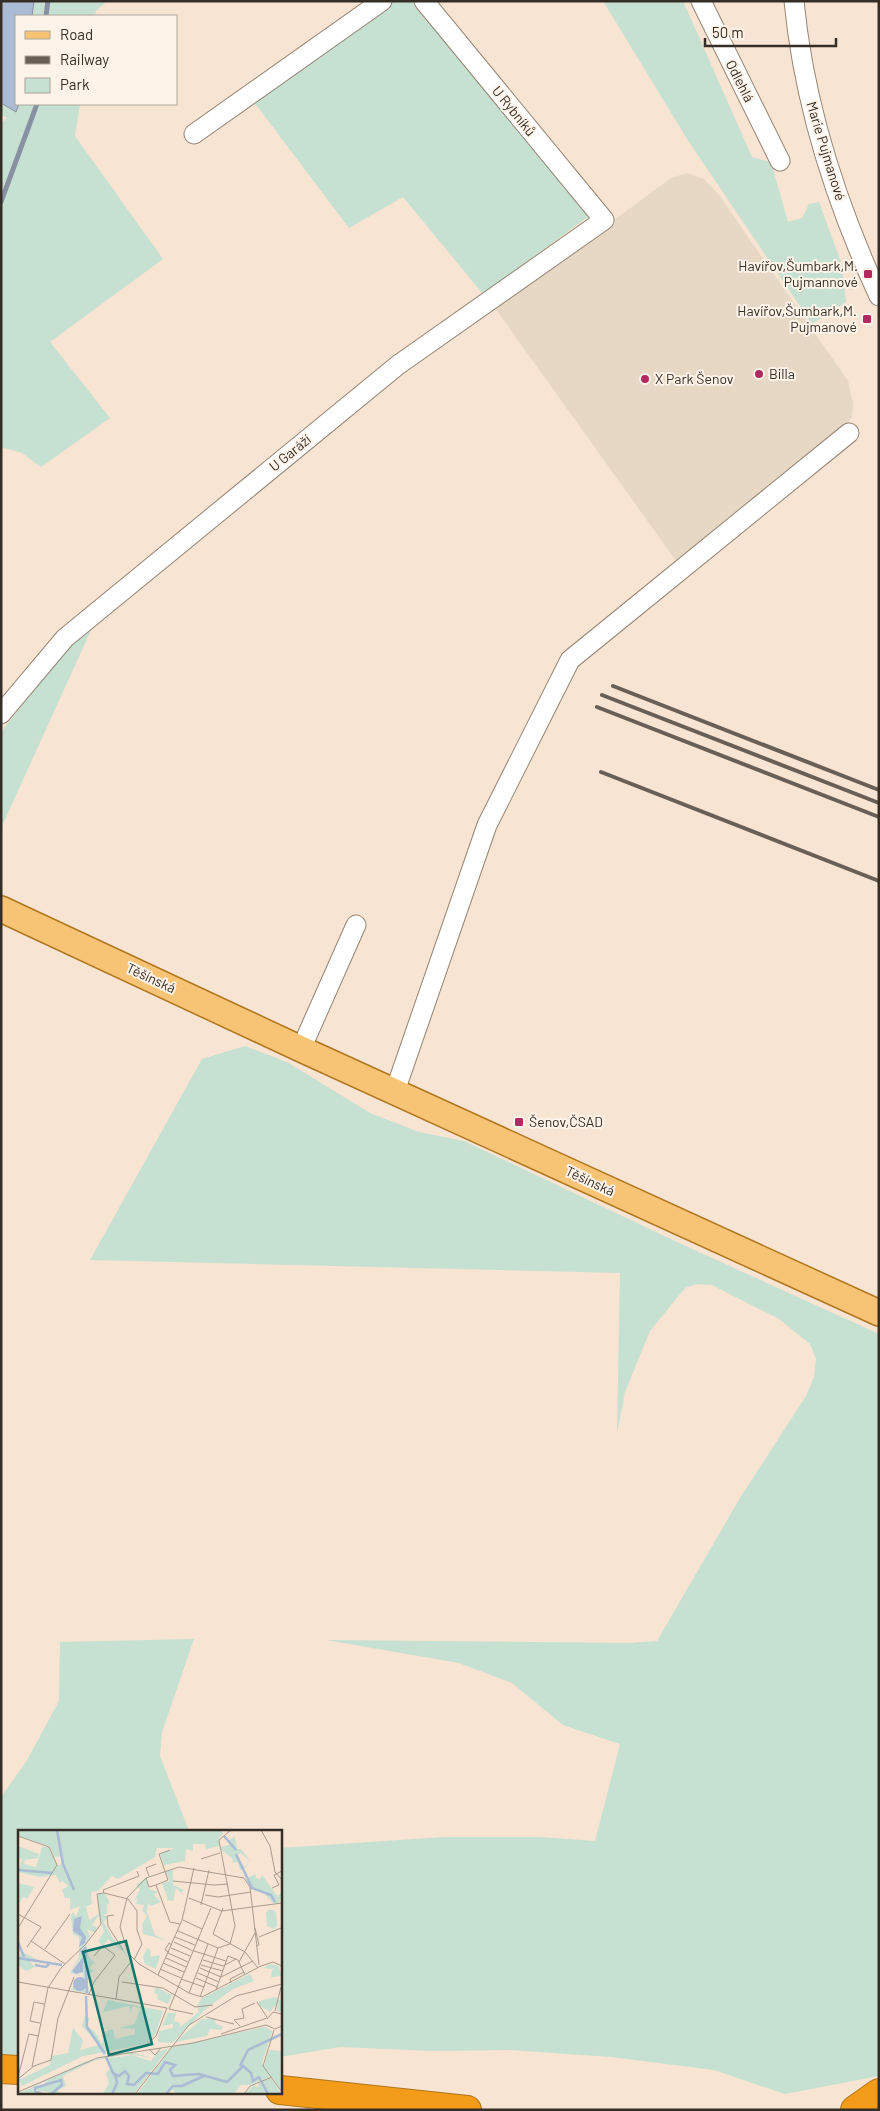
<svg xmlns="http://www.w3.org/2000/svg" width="880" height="2111" viewBox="0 0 880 2111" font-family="Barlow,sans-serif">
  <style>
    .commercial { fill: #e6d8c5 }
    .green { fill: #c6e0d2 }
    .water { fill: #aabbd6; stroke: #8791a2 }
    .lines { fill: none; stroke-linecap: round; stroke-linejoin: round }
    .stream { stroke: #8791a2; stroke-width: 5 }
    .minor-casing { stroke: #958473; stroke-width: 21 }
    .major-casing { stroke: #b0761e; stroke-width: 28 }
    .highway-casing { stroke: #b0761e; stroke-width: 30 }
    .minor { stroke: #fff; stroke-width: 19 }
    .major { stroke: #f7c475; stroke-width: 25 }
    .highway { stroke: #f29c19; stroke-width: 28 }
    .rail { stroke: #695f55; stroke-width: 4 }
    .poi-dot { fill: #b42862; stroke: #fef3e8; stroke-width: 2 }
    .labels { text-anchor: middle; stroke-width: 4; stroke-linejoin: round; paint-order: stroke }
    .street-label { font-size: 14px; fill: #352e27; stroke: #fef3e8 }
    .poi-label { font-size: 14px; fill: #352e27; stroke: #fef3e8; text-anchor: start }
    .inset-river { fill: none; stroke: #aabbd6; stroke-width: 2.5 }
    .inset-road { fill: none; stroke: #a99b8e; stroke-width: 1 }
    .view { fill: #0f766e; fill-opacity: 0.15; stroke: #0f766e; stroke-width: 2.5 }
    .inset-edge { fill: none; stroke: #352e27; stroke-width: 2.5 }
  </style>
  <rect width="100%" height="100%" fill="#f7e4d2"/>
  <path class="commercial" d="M687 173 704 179 719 195 848 381 853 404 852 416 845 429 679 565 495 308 671 178Z"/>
  <path class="green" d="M34 1H107L96 11 95 16H32Z
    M394 1H415L589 216 483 294 403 197 349 228 254 102Z
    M603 1H683L752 157 771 162 788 222 802 218 809 204 819 202 842 265 846 302 812 324 689 142Z
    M1 104 16 111 19 104H80L75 136 163 259 50 342 110 418 41 467 22 453 1 447V123L7 118 1 114Z
    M92 628 2 826 1 827V732L68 648Z
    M245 1046 287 1062 370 1113 419 1132 464 1141 677 1242 879 1334V2076L785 2094 714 2070 611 2057 510 2050 433 2051 340 2047 280 2057V1848L444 1837H540L595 1841 620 1744 563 1725 512 1683 459 1663 326 1640 629 1643 657 1641 740 1498 806 1396 814 1377 816 1359 810 1344 779 1319 712 1285 697 1284 685 1288 650 1331 625 1392 617 1432 620 1273 90 1260 202 1059Z
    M194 1639 162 1732 160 1756 189 1831H19V2055L1 2054V1797L26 1762 59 1701 60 1642Z"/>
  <path class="water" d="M1 1H34L32 16H16V104H19L16 112 1 103Z"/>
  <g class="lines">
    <path class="stream" d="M46 16 48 1
      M1 202 37 104"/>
    <defs>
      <path id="minor" d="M701 1 780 161
        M794 1C804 105 835 201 879 296
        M194 134 382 1
        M1 714 65 638 398 365 604 220 424 1
        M301 1049 356 925
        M395 1091 487 825 570 660 849 433"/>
      <path id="major" d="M1 909 301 1049 879 1313"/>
      <path id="highway" d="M1 2069 19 2070
        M280 2090 467 2110
        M855 2110 879 2093"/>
    </defs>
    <use href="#minor" class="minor-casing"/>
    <use href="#major" class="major-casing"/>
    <use href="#highway" class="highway-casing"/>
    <use href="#minor" class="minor"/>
    <use href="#major" class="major"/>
    <use href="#highway" class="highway"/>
    <path class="rail" d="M613 686 879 790
      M602 695 879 803
      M597 707 879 817
      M601 772 879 881"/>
  </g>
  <g class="poi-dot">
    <rect x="863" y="269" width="10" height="10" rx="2.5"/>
    <rect x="862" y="314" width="10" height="10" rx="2.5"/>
    <circle cx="759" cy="374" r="5"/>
    <circle cx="645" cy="379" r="5"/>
    <rect x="514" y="1117" width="10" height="10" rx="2.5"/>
  </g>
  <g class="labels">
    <g class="street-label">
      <text transform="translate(740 81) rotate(63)" y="5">Odlehlá</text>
      <text transform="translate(514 111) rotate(51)" y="5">U Rybníků</text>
      <text transform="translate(826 151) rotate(73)" y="5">Marie Pujmanové</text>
      <text transform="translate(290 453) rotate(-39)" y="5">U Garáží</text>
      <text transform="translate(151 978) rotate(25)" y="5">Těšínská</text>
      <text transform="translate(590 1181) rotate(25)" y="5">Těšínská</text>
    </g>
    <g class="poi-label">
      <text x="858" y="271" text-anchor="end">Havířov,Šumbark,M.<tspan x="858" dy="16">Pujmannové</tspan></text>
      <text x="857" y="316" text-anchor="end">Havířov,Šumbark,M.<tspan x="857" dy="16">Pujmanové</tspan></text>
      <text x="769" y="379">Billa</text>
      <text x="655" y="384">X Park Šenov</text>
      <text x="529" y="1127">Šenov,ČSAD</text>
    </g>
  </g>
  <g transform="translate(18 1830)">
    <rect width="264" height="264" fill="#f7e4d2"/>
    <path d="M0 0H204L205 4 201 8V16L188 19 187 14H175V21L168 19 167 31 146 35 142 24 157 18H139L137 27 100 49 94 46 80 61 73 62 74 74 68 76 71 90 81 84 79 63 87 64 92 73 89 74V84H85L89 87 86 92 94 107 110 126 90 109 85 116 80 111 86 102 81 85 74 95 80 98 77 103 69 99 72 107 68 114 71 127 76 132 72 138 76 141 69 145 71 164 54 160 56 153 60 160H68L64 141 66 133 61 130 54 141 64 146 52 143 61 127V107L55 104 53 86 55 82 58 87 62 76 52 80V68H47L44 60 50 56 45 51 42 53 38 45 22 47 0 42 4 29 0 27V16L21 24 20 28 7 30 6 34 18 37 24 17H30L39 35H43V26L36 27 31 16 0 6ZM217 6 219 19H223L232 31 222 23 218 25 226 37 231 34 226 39 222 40 220 32 215 33 214 28 201 18 213 14 211 10ZM155 39V55L166 60 163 63 158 58 155 71 150 70 144 53 152 51 148 42ZM237 44 238 48 242 49 244 45 259 66 264 63 261 73H255L243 60H233L229 48ZM128 48 131 59 140 62 136 65 143 72 133 76 130 73 129 82 137 105 147 110 125 104 124 95 129 86 124 81 126 75 118 74 120 68 116 71 122 59 118 55ZM0 53 16 57 9 69 5 67 0 75ZM252 79 258 82 259 96 256 99 249 96 248 82ZM0 112 6 123 26 133 12 130 14 135 18 136 9 141 0 136 3 121ZM129 118 133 121 132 127 142 125 138 139 127 134 125 127ZM252 134 261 136 263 146 253 147 254 140 257 139 245 138ZM232 144 236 151 215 159 190 177 154 213 140 212 141 201 155 198V194L144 196 150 183H158L156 191 162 193V197L181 182 179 176 184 168ZM138 157 154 165 150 174 139 169 140 165 136 163ZM257 167 264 172V182L259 181 260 172 252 182 241 175V171ZM90 170 145 181 138 203 129 214 65 226 0 258 4 256 1 250 32 235 34 226 50 223 55 198 65 210 62 220 81 215 64 196 67 186 72 189 68 195 77 202 84 214 88 201 95 199 97 209 117 204V199L101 198 117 194 122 178 114 176 113 184 111 176 85 182ZM184 189H198L197 193 205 197 203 200 192 199 189 206 157 212ZM247 197 254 201 244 233 253 246 245 250 242 247 244 250 231 255H223L216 264H157L155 259 148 264H119L154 217ZM151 218 116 264H85L91 253 88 243 92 239 87 229 113 225 133 231 140 222ZM251 220 264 221V261L246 236ZM111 222 135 228 108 224 75 231 45 246 48 256 40 260 42 264 17 260 25 254 29 256 34 254 25 252 15 258 16 262 23 264H0L66 232ZM253 248 264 264H227L236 254 239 258 241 252Z" fill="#c6e0d2"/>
    <path d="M64 86 62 98 68 107 67 113 61 117 64 107 55 101 56 89ZM66 119 65 142 58 144 54 141 65 127 62 121ZM55 154a7 7 0 1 1 14 0a7 7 0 1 1-14 0Z" fill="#aabbd6"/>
    <path class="inset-river" d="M39 0 45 34 56 60M206 6 218 20M218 24 234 58 253 65 257 72M0 40 34 43M0 112 6 127M67 117 69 163M0 128 44 135M17 135 28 137 31 134M68 166 69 197 87 224M88 227 96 245M222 236 230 220 264 204M24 264 17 261V258L43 250 44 255 33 264M94 264 99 253 97 244 101 246 107 241 111 246 109 254 116 255 128 243 140 244 147 232 157 235 152 240 155 246 181 244 209 252 225 236 233 243 235 251 241 247 250 264M148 264 155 256H164L188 245"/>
    <path class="inset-road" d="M243 0 252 16 257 42 264 50M0 6 31 17 39 35 0 98M183 29 202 23M131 46 128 38 138 34M128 48 131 57 138 55 152 92 162 94M155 51 196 55 210 54M138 55 150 50 141 24 152 20M254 58 261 55 256 45 264 41M187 65 200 67 233 62M171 68 204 81 264 73M183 75 191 40M205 78 195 104 227 122 240 138M0 84 23 97 9 117M96 85 89 86 90 96 105 120M165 90 184 99M237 98 241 115 239 116M160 101 200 118 212 114M157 107 177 115M241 107 263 98M13 111 47 134M156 112 175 121M212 114 217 96 201 10 213 0M153 118 172 126M27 119 52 84M176 121 208 131M151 122 147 120 151 113 154 115M150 123 170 132M148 128 168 137M116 130 124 114 119 100V81L110 69 86 63 85 60 121 46 119 41M185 130 205 136 218 129M221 132 237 103M145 133 166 142M183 135 205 141M241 135 232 57 226 48 161 37 128 48 109 68 102 97 110 123 121 134 171 163 184 167 243 136M243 136 255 132 264 136M182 138 203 147 235 131M142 139 163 148M180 143 201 152M140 145 164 90 176 38M178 148 199 157M163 149 186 157M0 152 149 178 138 206M104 152 145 158 177 177 195 175M213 153 212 149 226 142M198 160 210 126 220 130 227 145M171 163 190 114M71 164 76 152 97 125 85 116 76 126M182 167 200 118M98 169 101 147 112 133M239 172 249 187M151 179 193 78M151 179 175 184M257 181 263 157M188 187 216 194M249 189 255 182 264 184M22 193 12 191 16 172 26 174M222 196 216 190 226 188 224 179 237 173M256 200 245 236 264 262M203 204 249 188M126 217 138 206M131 219 137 225 143 218M14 237 30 158 43 138 68 114 83 94 79 64 86 63M0 247 11 204 20 206M0 249 16 236 33 230 40 188 56 147M0 262 79 228 175 213 248 195 257 199 264 196M117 264 171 195 218 166 264 154M226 264 232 256 254 247"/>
    <path class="view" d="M108 111 134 214 91 225 65 122Z"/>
    <rect width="264" height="264" class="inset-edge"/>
  </g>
  <rect width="880" height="2111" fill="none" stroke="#352e27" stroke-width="5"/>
  <rect x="15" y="15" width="162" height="90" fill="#fef3e8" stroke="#aea49b"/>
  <rect x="25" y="31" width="25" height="8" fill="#f7c475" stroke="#aea49b"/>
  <text x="60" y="40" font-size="15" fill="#352e27">Road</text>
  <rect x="25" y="56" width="25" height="8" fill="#695f55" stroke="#aea49b"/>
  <text x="60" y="65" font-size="15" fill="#352e27">Railway</text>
  <rect x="25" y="78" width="25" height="15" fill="#c6e0d2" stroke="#aea49b"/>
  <text x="60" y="90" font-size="15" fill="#352e27">Park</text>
  <path d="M705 38v8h131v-8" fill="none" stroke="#352e27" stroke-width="2.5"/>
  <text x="712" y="38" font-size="15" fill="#352e27" stroke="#fef3e8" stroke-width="4" paint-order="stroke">50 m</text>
</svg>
